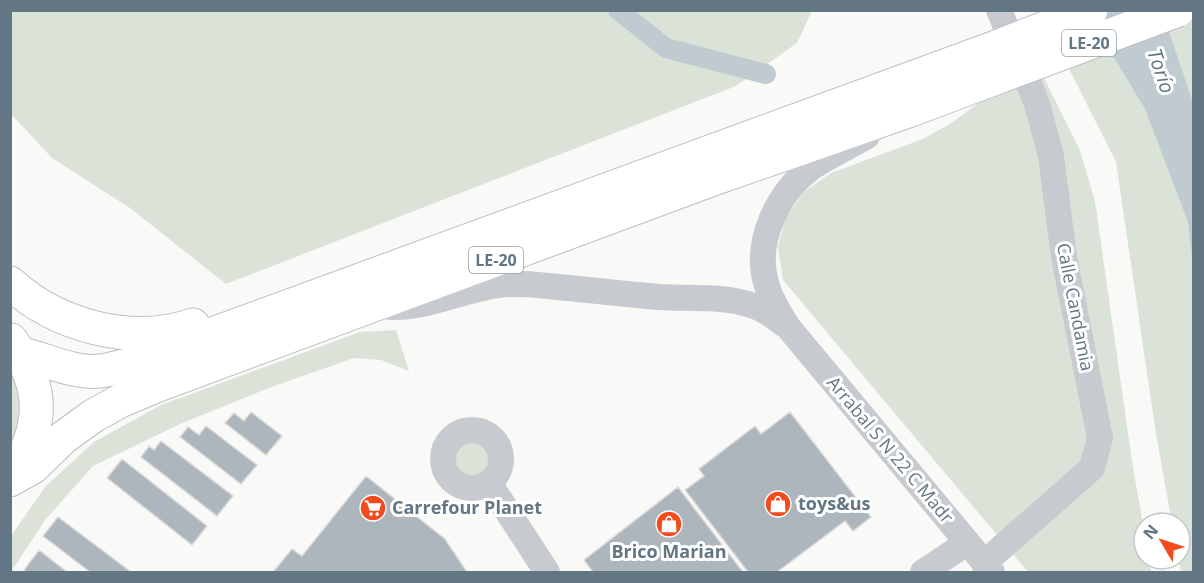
<svg xmlns="http://www.w3.org/2000/svg" width="1204" height="583" viewBox="0 0 1204 583" font-family="'Open Sans',sans-serif">
  <style>
    .green { fill: #dbe2d7 }
    .water { fill: #bfcbd0 }
    .lines { fill: none; stroke-linecap: round; stroke-linejoin: round }
    .canal { stroke: #bfcbd0; stroke-width: 20 }
    .building { fill: #adb6bc; stroke: #dbdbd9; stroke-width: 1.5 }
    .highway-casing { stroke: #bbbfc2; stroke-width: 35 }
    .minor { stroke: #c7cbcf; stroke-width: 26 }
    .highway { stroke: #fff; stroke-width: 33 }
    .highway-bridge-casing { stroke: #bbbfc2; stroke-width: 35; stroke-linecap: butt }
    .highway-bridge { stroke: #fff; stroke-width: 33 }
    .labels { text-anchor: middle; stroke-width: 6; stroke-linejoin: round; paint-order: stroke }
    .shield { fill: #fff; stroke: #919fa9; stroke-width: 1.5 }
    .shield-label { font-size: 16px; font-weight: bold; fill: #627684 }
    .street-label { font-size: 18px; fill: #627684; stroke: #fff }
    .poi-label { font-size: 18px; font-weight: bold; fill: #627684; stroke: #fff; text-anchor: start }
    .water-label { font-size: 20px; font-style: italic; fill: #5d767e; stroke: #fff }
  </style>
  <rect width="100%" height="100%" fill="#f9f9f7"/>
  <path class="green" d="M10 11 11 10 812 11 797 43 736 86 226 284 130 208 52 158 11 114Z
    M1040 11H1193V572H1181L1178 559H1180V523H1172L1156 434 1116 162Z
    M1044 78 1079 148 1095 201 1133 468 1144 529V559H1149L1151 572H1028L783 280 778 247 785 219 804 192 831 173 923 139 950 124 984 99Z
    M396 330 409 371 381 360 354 358 274 386 180 424 93 466 45 520 11 572V536L45 487 94 442 161 405 360 332Z
    M11 368C23 393 24 425 11 450Z
    M455 459a18 18 0 1 1 36 0a18 18 0 1 1-36 0Z"/>
  <path class="water" d="M1086 11H1162L1193 103V265L1188 222 1145 109Z"/>
  <g class="lines">
    <path class="canal" d="M618 10 666 48 766 74"/>
  </g>
  <path class="building" d="M251 412 282 436 266 455 225 423 234 413 244 421Z
    M790 412 871 517 853 531 845 521 777 572H748L685 490 704 476 699 469 755 426 761 434Z
    M206 426 257 465 241 484 180 437 188 427 199 435Z
    M161 441 233 496 217 516 141 457 149 446 154 450Z
    M122 459 207 526 192 545 107 478Z
    M366 476 445 539 467 572H273L292 549 302 556Z
    M678 487 743 572H593L584 560Z
    M58 517 131 572H90L43 536Z
    M39 550 67 572H27L24 570Z"/>
  <g class="lines">
    <defs>
      <path id="highway" d="M10 283C57 326 131 346 193 325
        M11 340C45 388 44 426 13 475
        M21 354C46 359 73 374 100 371 109 370 119 367 128 365L991 49
        M10 480 33 467 64 437 93 416 120 401 158 385 713 179 911 110 1001 76"/>
    </defs>
    <use href="#highway" class="highway-casing"/>
    <path class="minor" d="M867 136C849 147 828 156 811 168 777 194 753 243 767 286 771 301 780 314 788 327L992 572
      M391 307C427 308 462 290 498 285 518 282 539 285 558 287 591 290 625 294 659 297 690 299 724 295 754 306 766 310 776 318 785 325
      M443 459a29 29 0 1 1 58 0a29 29 0 1 1-58 0Z
      M489 483 547 572
      M984 563 1092 468 1100 438 1064 257 1051 156 1037 104 999 10
      M923 572 967 543"/>
    <use href="#highway" class="highway"/>
    <defs>
      <path id="highway-bridge" d="M991 49 1091 10
        M1001 76 1178 10"/>
    </defs>
    <use href="#highway-bridge" class="highway-bridge-casing"/>
    <use href="#highway-bridge" class="highway-bridge"/>
  </g>
  <defs>
    <symbol id="shop-disc" viewBox="-11 -11 22 22"><circle r="9.5" fill="#f14b1f" stroke="#fff"/><path d="M-5-2.5h2.3a2.7 3.5 0 0 1 5.4 0H5L5.5 6h-11ZM-1.5-2.5h3a1.5 2.3 0 0 0-3 0Z" fill="#fff"/></symbol>
    <symbol id="supermarket-disc" viewBox="-11 -11 22 22"><circle r="9.5" fill="#f14b1f" stroke="#fff"/><path d="M-6-5.5h2.5l.6 2H6L4.5 2H-2.5L-4.4-4H-6ZM-1.5 3.2a1.3 1.3 0 1 0 .1 0ZM3 3.2a1.3 1.3 0 1 0 .1 0Z" fill="#fff"/></symbol>
  </defs>
  <g fill-rule="evenodd">
    <use href="#shop-disc" x="763" y="489" width="30" height="30"/>
    <use href="#supermarket-disc" x="358" y="493" width="30" height="30"/>
    <use href="#shop-disc" x="654" y="509" width="30" height="30"/>
  </g>
  <g class="labels">
    <g class="shield">
      <rect x="1062" y="30" width="54" height="26" rx="4.5"/>
      <rect x="469" y="247" width="54" height="26" rx="4.5"/>
    </g>
    <g class="shield-label">
      <text x="1089" y="49">LE-20</text>
      <text x="496" y="266">LE-20</text>
    </g>
    <g class="street-label">
      <text transform="translate(1075 307) rotate(79)" y="6">Calle Candamia</text>
      <text transform="translate(890 450) rotate(50)" y="6">Arrabal S N 22 C Madr</text>
    </g>
    <g class="poi-label">
      <text x="798" y="510">toys&amp;us</text>
      <text x="392" y="514">Carrefour Planet</text>
      <text x="669" y="558" text-anchor="middle">Brico Marian</text>
    </g>
    <g class="water-label">
      <text transform="translate(1161 71) rotate(71)" y="7">Torío</text>
    </g>
  </g>
  <rect width="1204" height="583" fill="none" stroke="#627684" stroke-width="24"/>
  <g transform="translate(1162 541) rotate(309)"><circle r="28" fill="#ffffff" stroke="#c0c8ce" stroke-width="1.5"/>
  <path d="M0-4.5L10 22L0 15L-10 22Z" fill="#f14b1f"/>
  <text y="-9" font-size="16" font-weight="bold" text-anchor="middle" fill="#627684">N</text>
  </g>
</svg>
